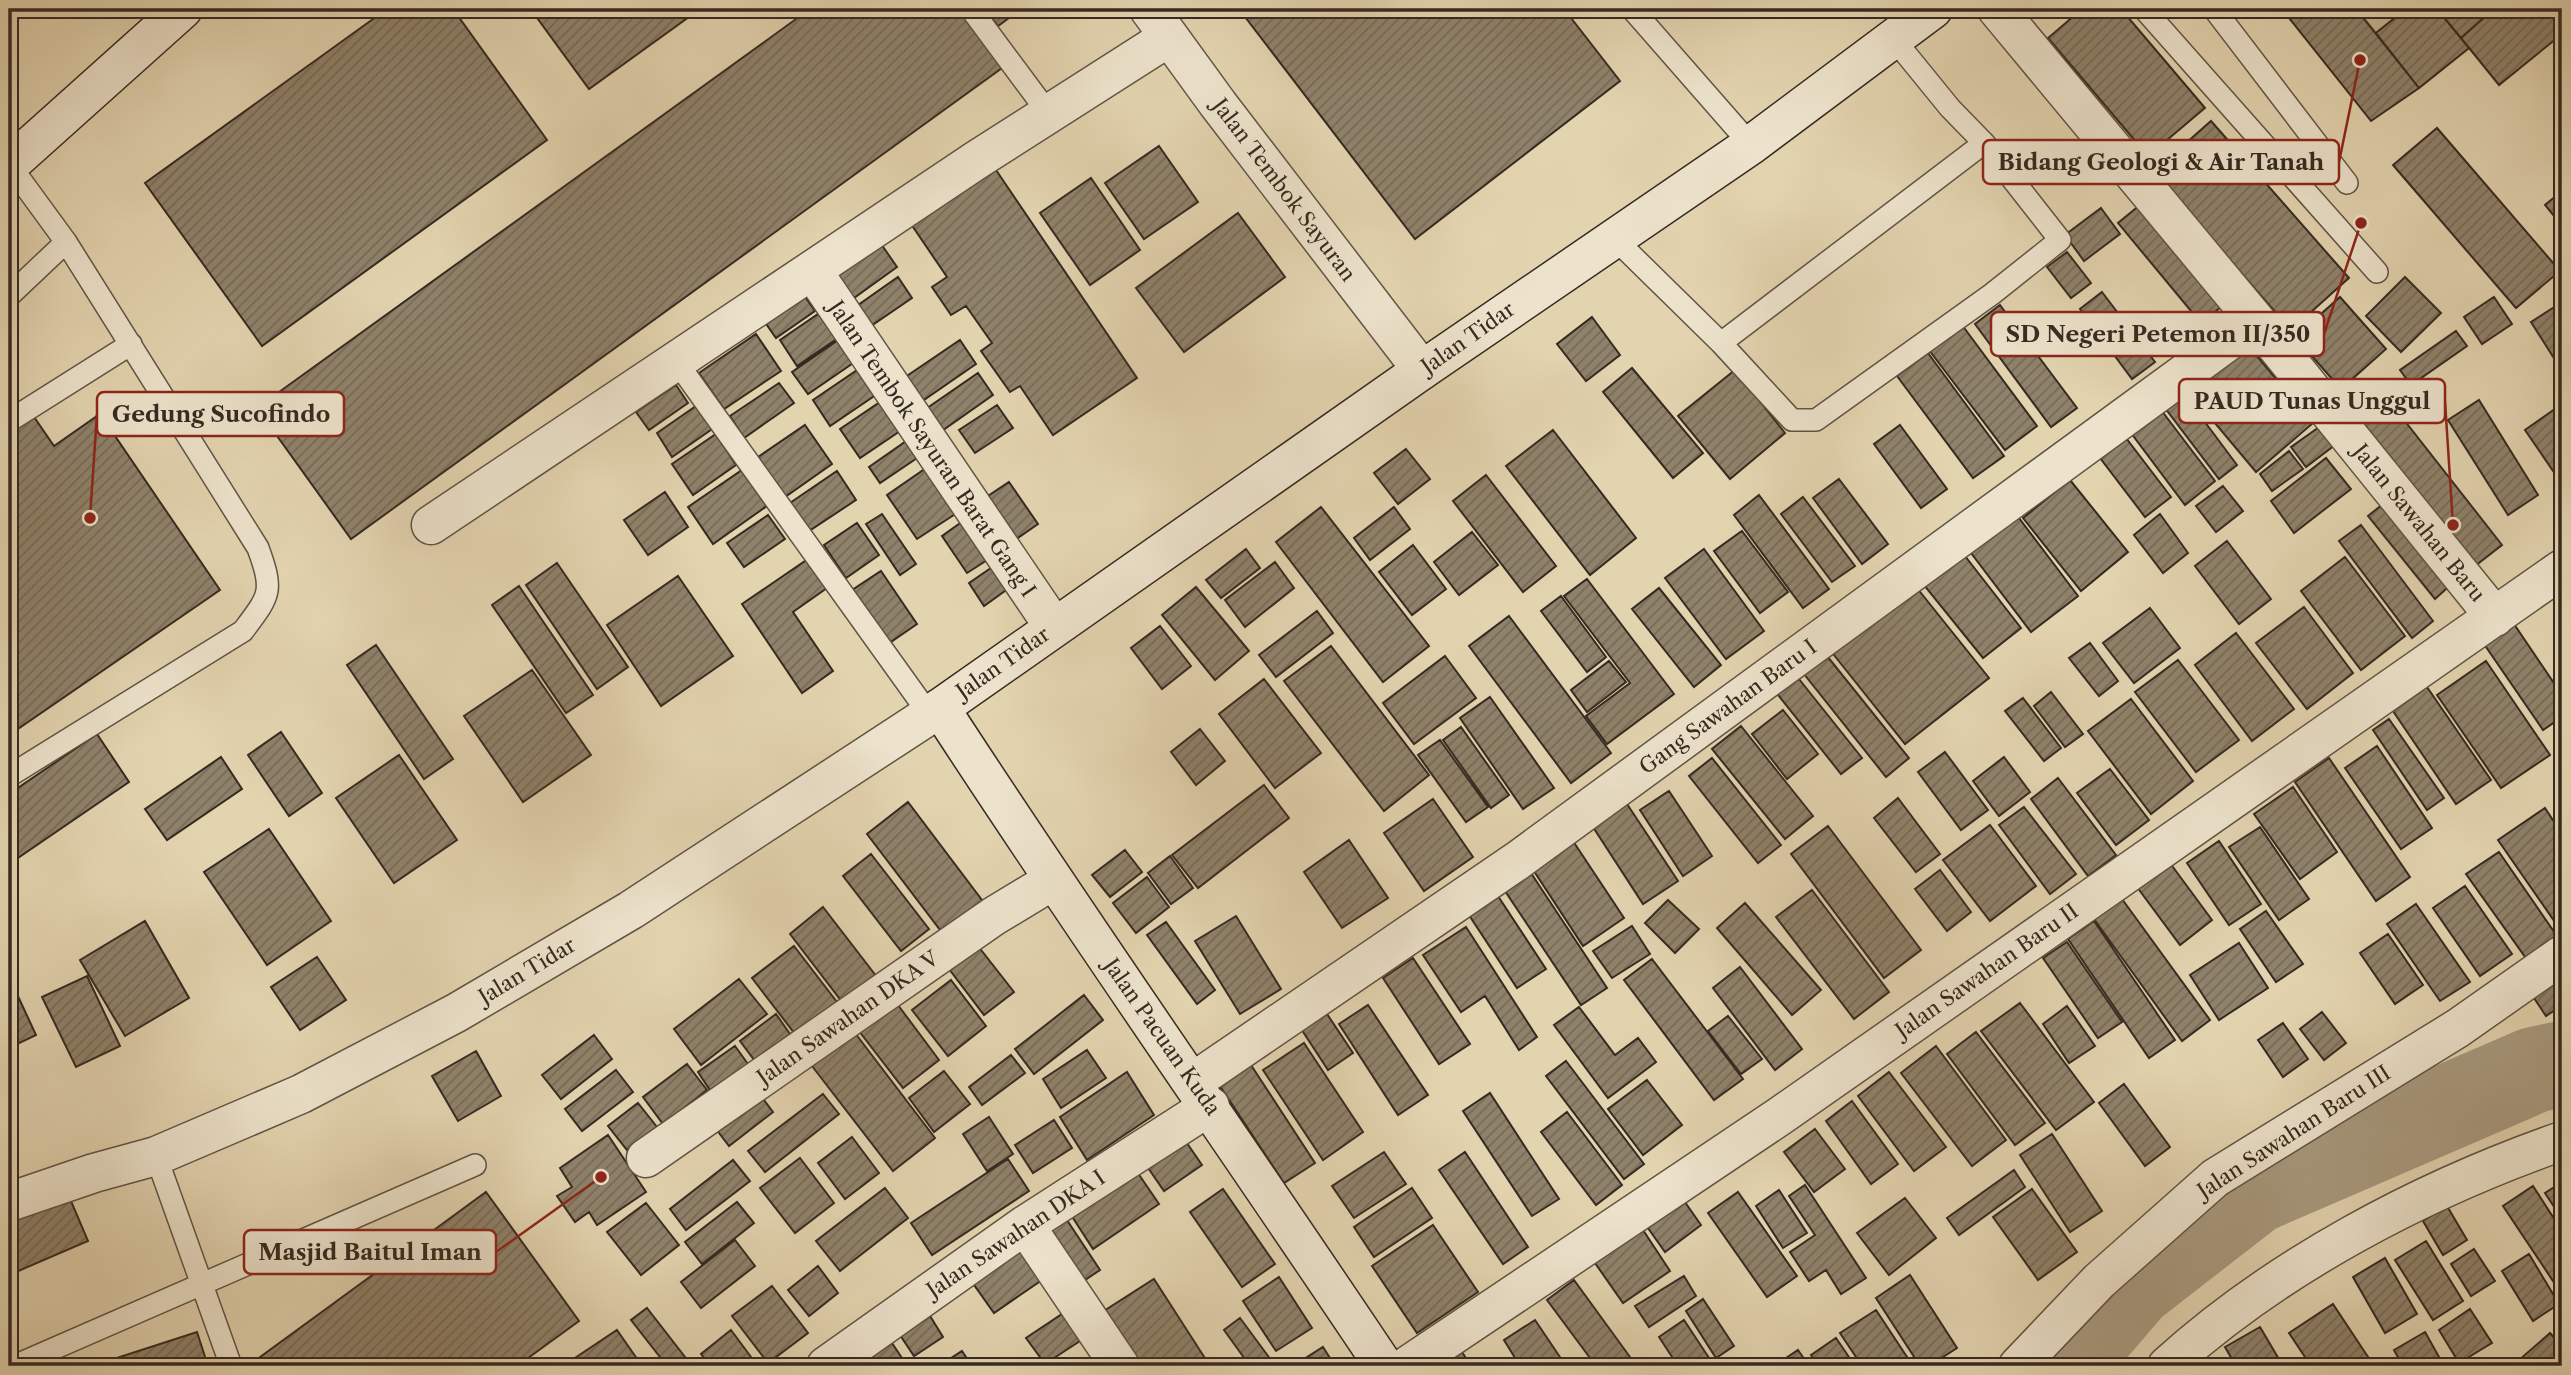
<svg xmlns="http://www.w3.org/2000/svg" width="2571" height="1375" viewBox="0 0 2571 1375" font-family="'Libre Caslon Text',serif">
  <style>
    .park { fill: #c5b798; stroke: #7d705c; stroke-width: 2 }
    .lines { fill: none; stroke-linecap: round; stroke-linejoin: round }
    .river { stroke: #a89a7f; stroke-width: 86 }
    .building { fill: url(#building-hatch); stroke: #352a21; stroke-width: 2 }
    .lane-casing { stroke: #605445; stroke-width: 24 }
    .street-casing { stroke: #605445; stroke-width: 41 }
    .secondary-casing { stroke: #352a21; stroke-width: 41 }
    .lane { stroke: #ede3cc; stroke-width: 21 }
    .street { stroke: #ede3cc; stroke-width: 38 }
    .secondary { stroke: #ede3cc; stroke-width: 38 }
    .labels { text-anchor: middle; stroke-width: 5; stroke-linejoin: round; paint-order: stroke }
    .street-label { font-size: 21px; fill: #352a21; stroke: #ede3cc }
    .leader { fill: none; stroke: #8f2418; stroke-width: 2.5 }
    .callout-dot { fill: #8f2418; stroke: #ede3cc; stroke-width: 2.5 }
    .callout { fill: #ede3cc; stroke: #8f2418; stroke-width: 2.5 }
    .callout-label { font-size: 23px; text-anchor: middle; font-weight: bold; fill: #352a21 }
  </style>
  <defs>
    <pattern id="building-hatch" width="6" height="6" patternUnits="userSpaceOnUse" patternTransform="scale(1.75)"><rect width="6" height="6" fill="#8f826b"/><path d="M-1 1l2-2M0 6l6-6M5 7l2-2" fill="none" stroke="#766b58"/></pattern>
  </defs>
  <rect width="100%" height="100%" fill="#e3d4b0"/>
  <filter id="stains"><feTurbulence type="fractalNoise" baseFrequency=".00286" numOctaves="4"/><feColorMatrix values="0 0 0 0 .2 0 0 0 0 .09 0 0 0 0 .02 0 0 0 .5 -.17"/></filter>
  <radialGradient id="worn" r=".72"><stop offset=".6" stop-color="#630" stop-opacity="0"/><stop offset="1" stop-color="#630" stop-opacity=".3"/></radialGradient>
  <path class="park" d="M2356 9H2406L2376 33Z"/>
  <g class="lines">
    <path class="river" d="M2063 1366 2133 1285 2254 1191 2534 1070 2562 1064"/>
  </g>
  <path class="building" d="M387 9H453L547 140 262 346 145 183Z
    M535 9H700L589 89 532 11Z
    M810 9H960L1002 68 351 539 257 408Z
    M985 9H1021L998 26Z
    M1239 9H1564L1620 81 1415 239Z
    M2082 9H2121L2205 108 2148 156 2048 38Z
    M2282 9H2356L2419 88 2371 121Z
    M2406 9H2437L2469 48 2419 88 2376 33Z
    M2437 9H2494L2461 38Z
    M2494 9H2562V34L2499 85 2461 38Z
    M2211 121 2349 278 2291 330 2153 172Z
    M2437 128 2560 271 2516 308 2393 165Z
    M1159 146 1198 202 1144 239 1105 183Z
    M994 167 1137 378 1053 435 1020 386 1010 392 981 351 992 343 966 306 951 315 932 287 947 277 911 224Z
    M1091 178 1140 250 1090 285 1040 213Z
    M2562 191V226L2545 205Z
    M2145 201 2227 302 2201 323 2118 223Z
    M2101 208 2120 234 2084 261 2065 235Z
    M1238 213 1285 277 1184 352 1136 288Z
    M877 238 897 267 847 303 827 273Z
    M2067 252 2091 283 2071 298 2047 267Z
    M898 277 912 298 865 330 851 310Z
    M2405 277 2441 313 2401 352 2366 316Z
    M801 291 815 311 776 338 762 318Z
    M2102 292 2155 362 2132 379 2080 309Z
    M2340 297 2386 349 2341 389 2295 337Z
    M2494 297 2512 324 2482 344 2464 317Z
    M2562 302V371L2531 322Z
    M2000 305 2077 408 2051 427 1975 324Z
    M821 312 838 338 797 366 780 340Z
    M1592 317 1620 355 1586 381 1557 344Z
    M1962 325 2037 426 2005 450 1929 350Z
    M2456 331 2467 346 2411 385 2400 370Z
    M756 334 781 371 724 409 699 373Z
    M844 336 859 359 808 394 792 372Z
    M960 340 976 364 918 404 901 380Z
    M2246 343 2313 423 2256 472 2188 391Z
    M1928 353 2004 456 1973 478 1897 376Z
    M869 362 886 388 830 426 813 400Z
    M1632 368 1703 453 1673 478 1603 392Z
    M1735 370 1785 433 1730 479 1678 416Z
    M978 373 993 395 936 435 920 413Z
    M779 383 794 403 744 438 730 416Z
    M676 385 688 403 649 430 636 412Z
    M2184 394 2237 465 2219 479 2165 408Z
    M889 396 909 425 860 458 840 429Z
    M2479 400 2538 495 2508 515 2448 420Z
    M2155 402 2215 481 2185 505 2125 425Z
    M2390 402 2502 545 2471 569 2360 427Z
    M699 404 715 427 672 457 657 433Z
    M2562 404V484L2525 430Z
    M997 405 1013 428 975 453 959 430Z
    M32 414 54 446 100 414 220 590 9 735V430Z
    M2329 420 2344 438 2306 467 2291 447Z
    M805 425 832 464 785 497 758 457Z
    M1900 425 1947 489 1921 508 1874 444Z
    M1553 430 1636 538 1590 575 1506 466Z
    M716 434 736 465 693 495 672 464Z
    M2123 434 2171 497 2145 517 2097 454Z
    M912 437 923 454 880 483 869 467Z
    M1406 449 1430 479 1398 504 1374 473Z
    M2289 451 2303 469 2272 491 2260 474Z
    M2326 458 2351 489 2294 533 2271 501Z
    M932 464 963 509 917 539 887 495Z
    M742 470 767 506 713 544 688 507Z
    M837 471 856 500 809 531 790 503Z
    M1486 475 1556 566 1523 592 1453 501Z
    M1839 479 1888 544 1862 564 1813 498Z
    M2070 480 2128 552 2081 591 2023 518Z
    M1009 482 1038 524 1005 547 976 504Z
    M2223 486 2243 511 2216 532 2196 506Z
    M665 492 688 527 648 555 624 520Z
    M1759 495 1829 589 1803 608 1734 515Z
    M1803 497 1855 566 1832 582 1781 514Z
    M2388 500 2455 581 2435 599 2368 516Z
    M1321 507 1429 646 1383 682 1276 542Z
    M1394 507 1410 529 1370 560 1354 538Z
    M882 514 916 564 900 575 866 524Z
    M2016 514 2078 596 2031 632 1968 549Z
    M2160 514 2188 553 2163 573 2134 535Z
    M768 515 785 539 744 567 727 543Z
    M966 519 992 557 967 573 942 536Z
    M857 523 879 555 846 578 824 545Z
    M2361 525 2433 621 2412 638 2339 541Z
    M1742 531 1788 592 1760 613 1714 551Z
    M1472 532 1498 565 1459 595 1434 562Z
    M2227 541 2271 599 2239 624 2195 566Z
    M1413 545 1446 589 1412 615 1379 572Z
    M1958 547 2021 628 1983 658 1919 579Z
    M1246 549 1260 568 1221 598 1206 580Z
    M1704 549 1764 631 1726 659 1665 578Z
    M2345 557 2405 636 2361 670 2301 591Z
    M808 559 827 588 793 612 833 671 802 693 742 604Z
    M1275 562 1294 588 1245 627 1225 600Z
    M557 563 628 667 597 689 526 585Z
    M994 566 1009 588 984 606 969 583Z
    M881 571 917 624 885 646 849 592Z
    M678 576 733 656 661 706 607 625Z
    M1909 578 1989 678 1905 744 1826 645Z
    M1587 579 1674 694 1607 744 1586 716 1630 683 1564 596Z
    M519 586 593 695 566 713 492 605Z
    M1196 587 1249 651 1215 680 1162 615Z
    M1659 588 1721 665 1694 687 1632 609Z
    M1561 596 1606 657 1587 672 1541 611Z
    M2304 607 2353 673 2307 709 2256 643Z
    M2150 608 2180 648 2134 683 2103 643Z
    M1317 611 1333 633 1276 677 1259 655Z
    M1509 616 1611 753 1571 783 1469 646Z
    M2514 624 2562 695V717L2543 730 2484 644Z
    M1160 626 1191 666 1162 689 1131 648Z
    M2236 633 2294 709 2252 741 2195 665Z
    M2090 643 2118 681 2099 696 2069 658Z
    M376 645 453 759 424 779 347 665Z
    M1331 646 1429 775 1384 811 1284 681Z
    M1819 646 1909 758 1886 777 1796 664Z
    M1445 656 1476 698 1414 744 1383 703Z
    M2178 660 2239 740 2196 772 2135 692Z
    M1609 661 1626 682 1587 712 1571 690Z
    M2486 661 2550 755 2501 788 2437 695Z
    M1791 669 1862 758 1841 774 1771 686Z
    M532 670 591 755 523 802 464 716Z
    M1264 679 1321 753 1275 788 1219 714Z
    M2427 687 2491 780 2456 804 2393 711Z
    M2051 692 2083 734 2065 747 2034 706Z
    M1490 697 1554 788 1523 809 1460 718Z
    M2023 698 2061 748 2044 761 2005 711Z
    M2131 699 2193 781 2151 814 2088 731Z
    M1783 710 1818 754 1787 779 1752 734Z
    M2389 719 2444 798 2427 810 2373 730Z
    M1741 726 1813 816 1785 839 1712 749Z
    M1461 727 1509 795 1491 808 1443 740Z
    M1200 729 1225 761 1196 785 1171 752Z
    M281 732 322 793 289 816 248 755Z
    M97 734 129 782 9 864V794Z
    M1440 740 1488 807 1466 822 1418 755Z
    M2377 746 2432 828 2401 849 2345 768Z
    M1945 752 1988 810 1961 830 1918 772Z
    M399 755 457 840 394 883 336 798Z
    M221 757 242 789 167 840 145 809Z
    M2004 757 2030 792 1999 816 1973 781Z
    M1712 758 1781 845 1758 863 1689 776Z
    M2329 758 2410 877 2376 901 2295 782Z
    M2110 769 2149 820 2116 845 2077 793Z
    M2058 778 2116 855 2088 876 2031 799Z
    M1264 785 1289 818 1198 888 1172 855Z
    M2293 787 2337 852 2300 879 2254 814Z
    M1669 791 1712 856 1683 876 1640 810Z
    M1898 798 1940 854 1916 872 1874 818Z
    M1433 799 1473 857 1424 891 1384 833Z
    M908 802 988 908 947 939 867 834Z
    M1627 804 1678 881 1643 904 1593 827Z
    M2024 807 2076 874 2050 894 1999 825Z
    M2545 808 2562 834V926L2559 928 2498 840Z
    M1990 825 2036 886 1990 921 1943 860Z
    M1828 826 1921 950 1884 978 1791 854Z
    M2260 827 2309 899 2279 920 2229 847Z
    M269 829 331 921 267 965 204 872Z
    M1571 838 1624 918 1583 946 1530 865Z
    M1349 840 1388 898 1342 928 1304 872Z
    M2219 841 2261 904 2229 925 2187 863Z
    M1125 850 1142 872 1110 897 1092 875Z
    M2499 852 2559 939 2528 961 2466 874Z
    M871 854 929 929 901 951 843 876Z
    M1170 856 1193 888 1171 904 1148 873Z
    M1523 861 1607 988 1581 1005 1497 879Z
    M2170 863 2212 920 2180 945 2137 887Z
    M1940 870 1971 912 1947 931 1915 889Z
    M1147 877 1169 907 1136 933 1113 903Z
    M2465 886 2512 954 2480 976 2433 908Z
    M1494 890 1546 969 1517 988 1465 909Z
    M1812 890 1889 992 1854 1019 1776 917Z
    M2122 899 2210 1020 2182 1041 2094 919Z
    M1668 900 1699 929 1675 953 1645 923Z
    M1745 903 1821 990 1792 1015 1717 928Z
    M2416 904 2470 982 2440 1001 2387 924Z
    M823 907 880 981 846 1007 790 934Z
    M2266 911 2303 964 2276 982 2240 929Z
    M1236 916 1281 989 1240 1014 1195 941Z
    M145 921 189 998 125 1036 80 960Z
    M2094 921 2175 1040 2149 1058 2068 939Z
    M1166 922 1215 990 1197 1004 1147 935Z
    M1632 926 1650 954 1612 978 1593 951Z
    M1466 927 1537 1037 1519 1050 1485 996 1461 1012 1423 955Z
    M2388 934 2423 985 2395 1004 2360 953Z
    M2067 942 2122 1022 2098 1038 2043 958Z
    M2239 943 2268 988 2219 1020 2190 975Z
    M794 946 840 1006 798 1038 752 978Z
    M978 946 1014 992 984 1015 949 969Z
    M317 957 346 1000 300 1030 271 987Z
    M1413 958 1470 1044 1439 1064 1383 978Z
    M1652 959 1743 1079 1714 1100 1624 980Z
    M2562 961V1005L2546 1016 2526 986Z
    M1740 967 1802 1049 1775 1070 1713 988Z
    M87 976 120 1046 76 1067 42 997Z
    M739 979 767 1014 701 1065 674 1029Z
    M951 980 986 1026 948 1056 912 1010Z
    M16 992 36 1035 9 1048V995Z
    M889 993 939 1060 903 1088 852 1022Z
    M1084 995 1103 1020 1034 1074 1015 1049Z
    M2020 1003 2094 1102 2056 1130 1981 1031Z
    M1321 1005 1353 1053 1328 1070 1296 1021Z
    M1368 1005 1428 1095 1398 1115 1339 1024Z
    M2067 1006 2095 1046 2069 1063 2043 1024Z
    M1579 1007 1615 1055 1638 1038 1656 1062 1608 1098 1554 1025Z
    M2322 1012 2346 1043 2324 1060 2300 1029Z
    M776 1014 790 1034 755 1061 740 1041Z
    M1728 1016 1762 1059 1741 1074 1708 1031Z
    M2283 1023 2308 1059 2283 1077 2258 1040Z
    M1976 1032 2045 1123 2015 1145 1947 1054Z
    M855 1033 935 1138 893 1171 812 1066Z
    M594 1035 612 1059 561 1099 542 1075Z
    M1304 1043 1363 1132 1323 1160 1263 1070Z
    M735 1046 753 1071 715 1098 698 1072Z
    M1936 1046 2006 1140 1972 1166 1901 1073Z
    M1087 1050 1106 1078 1061 1108 1043 1079Z
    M476 1051 501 1096 458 1121 432 1076Z
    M1011 1055 1025 1073 982 1105 969 1087Z
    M1566 1061 1644 1164 1624 1179 1546 1076Z
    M1249 1062 1315 1163 1284 1183 1218 1083Z
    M687 1064 707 1090 663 1124 643 1097Z
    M616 1070 633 1092 582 1131 565 1109Z
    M944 1071 970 1104 934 1132 909 1098Z
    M1127 1072 1154 1115 1087 1160 1060 1117Z
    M1889 1072 1946 1147 1914 1171 1858 1096Z
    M1647 1080 1682 1125 1643 1155 1608 1109Z
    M2124 1084 2170 1147 2145 1166 2099 1103Z
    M754 1087 773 1112 729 1146 710 1121Z
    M1490 1093 1559 1199 1532 1216 1463 1111Z
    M823 1094 839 1114 765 1172 748 1151Z
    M1852 1101 1898 1164 1871 1184 1826 1121Z
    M638 1103 657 1127 627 1150 608 1126Z
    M1567 1112 1622 1185 1596 1205 1541 1132Z
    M989 1117 1013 1154 987 1171 963 1134Z
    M1054 1120 1072 1148 1033 1173 1015 1145Z
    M1815 1129 1845 1169 1814 1192 1784 1152Z
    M1180 1133 1202 1165 1164 1191 1142 1159Z
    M2052 1134 2102 1211 2070 1232 2020 1155Z
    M608 1135 646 1192 597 1225 589 1212 575 1222 557 1196 572 1187 560 1168Z
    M852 1137 879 1173 845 1199 818 1163Z
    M1384 1152 1406 1184 1354 1218 1332 1186Z
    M1465 1152 1528 1247 1503 1264 1439 1170Z
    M800 1158 834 1203 795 1233 760 1188Z
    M1008 1159 1029 1191 932 1255 911 1223Z
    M733 1160 750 1181 686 1230 670 1209Z
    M1129 1160 1159 1204 1093 1249 1064 1204Z
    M2014 1170 2025 1187 1959 1235 1947 1218Z
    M2562 1182V1219L2545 1193Z
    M1805 1185 1866 1278 1841 1294 1826 1270 1809 1281 1790 1252 1815 1235 1789 1196Z
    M2533 1186 2562 1231V1288L2559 1290 2503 1206Z
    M65 1187 88 1241 9 1275V1211Z
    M885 1188 908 1218 840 1271 816 1241Z
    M1412 1188 1432 1218 1374 1257 1354 1227Z
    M1223 1189 1275 1264 1242 1287 1190 1212Z
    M2032 1189 2077 1252 2038 1280 1993 1217Z
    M1779 1190 1807 1233 1783 1248 1756 1206Z
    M486 1192 579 1321 517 1366H248Z
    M1738 1192 1797 1276 1767 1297 1708 1213Z
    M1680 1195 1701 1225 1665 1252 1643 1221Z
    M1905 1198 1936 1238 1889 1275 1857 1233Z
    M737 1202 754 1223 702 1264 685 1242Z
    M646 1203 679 1245 641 1275 607 1232Z
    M1057 1205 1100 1270 1076 1286 1033 1221Z
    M2447 1206 2467 1240 2443 1255 2423 1221Z
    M1433 1225 1478 1292 1417 1333 1372 1266Z
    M1643 1230 1670 1271 1623 1303 1595 1263Z
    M735 1240 755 1266 701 1308 681 1282Z
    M2426 1241 2463 1301 2433 1320 2395 1260Z
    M1015 1242 1042 1280 994 1313 967 1275Z
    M2474 1249 2495 1281 2471 1296 2451 1264Z
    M2529 1254 2559 1304 2533 1321 2502 1271Z
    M2385 1258 2417 1314 2385 1333 2353 1277Z
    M818 1266 838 1293 809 1316 788 1290Z
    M1910 1275 1957 1348 1929 1366H1920L1876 1298Z
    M1684 1276 1696 1296 1649 1327 1635 1306Z
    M1279 1277 1312 1328 1276 1351 1243 1301Z
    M1154 1279 1210 1366H1128L1096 1316Z
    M1574 1280 1630 1357 1617 1366H1596L1547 1300Z
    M772 1286 808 1333 768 1363 732 1316Z
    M1703 1299 1734 1346 1716 1358 1686 1311Z
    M922 1303 943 1337 914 1356 892 1323Z
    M2333 1304 2374 1366H2311L2289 1333Z
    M647 1308 692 1366H667L631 1320Z
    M2470 1309 2492 1343 2459 1363 2439 1330Z
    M1876 1310 1913 1366H1862L1840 1333Z
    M1062 1314 1080 1341 1045 1364 1026 1338Z
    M1240 1318 1271 1360 1263 1366H1250L1224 1330Z
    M1535 1320 1566 1366H1520L1504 1340Z
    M1684 1320 1711 1361 1704 1366H1678L1659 1337Z
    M2260 1327 2283 1366H2236L2225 1347Z
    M617 1330 642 1366H563Z
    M731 1330 751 1357 739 1366H710L701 1354Z
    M197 1332 208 1366H92Z
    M2425 1332 2443 1364 2403 1366 2394 1350Z
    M2550 1333 2562 1347V1366H2524L2519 1360Z
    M1836 1338 1855 1366H1818L1811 1355Z
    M890 1340 906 1364 851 1366Z
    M1323 1347 1335 1366H1293Z
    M1798 1350 1809 1366H1774Z
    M962 1351 972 1366H939Z
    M1462 1352 1471 1366H1440Z"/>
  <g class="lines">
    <defs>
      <path id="lane" d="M971 9 1049 114
        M1632 9 1751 145
        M2144 9 2377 272
        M2214 9 2347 183
        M1613 237 1721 343 1792 420H1816L1992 294 2060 240 1984 143 1950 108 1893 38
        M9 296 66 242
        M1721 343 1984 143
        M676 361 929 714
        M9 421 131 344
        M9 776 243 631C270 595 274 592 258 548L66 242 9 164
        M156 1156 231 1366
        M14 1366 475 1165"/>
      <path id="street" d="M1149 9 1218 104 1422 370
        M1997 9 2256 321 2495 617
        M812 270 1054 627
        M431 525 978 159 1169 37
        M1193 1082 1517 861 2256 321
        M646 1158 994 916 1052 881
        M9 1202 94 1173 156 1156 301 1094 456 1013 631 910 940 708
        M1025 1225 1120 1366
        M826 1366 1025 1225 1210 1106
        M1407 1366 1780 1116 2562 569
        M2018 1366 2099 1281 2215 1178 2458 1028 2562 955
        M2167 1366C2277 1266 2422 1190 2562 1141"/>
      <path id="secondary" d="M9 165 183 9
        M1384 1366C1237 1146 1084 930 940 708L1422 370 1751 145 1933 9"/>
    </defs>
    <use href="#lane" class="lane-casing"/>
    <use href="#street" class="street-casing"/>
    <use href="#secondary" class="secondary-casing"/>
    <use href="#lane" class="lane"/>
    <use href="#street" class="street"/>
    <use href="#secondary" class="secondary"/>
  </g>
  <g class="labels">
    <g class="street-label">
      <text transform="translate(1284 190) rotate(53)" y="7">Jalan Tembok Sayuran</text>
      <text transform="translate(1468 338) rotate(-35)" y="7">Jalan Tidar</text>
      <text transform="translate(932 449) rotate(56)" y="7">Jalan Tembok Sayuran Barat Gang I</text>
      <text transform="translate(2419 523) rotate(51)" y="7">Jalan Sawahan Baru</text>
      <text transform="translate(1003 663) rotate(-35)" y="7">Jalan Tidar</text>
      <text transform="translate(1728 707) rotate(-36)" y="7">Gang Sawahan Baru I</text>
      <text transform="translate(527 971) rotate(-31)" y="7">Jalan Tidar</text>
      <text transform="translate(1987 971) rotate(-35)" y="7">Jalan Sawahan Baru II</text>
      <text transform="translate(848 1018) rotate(-35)" y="7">Jalan Sawahan DKA V</text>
      <text transform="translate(1162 1037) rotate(55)" y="7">Jalan Pacuan Kuda</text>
      <text transform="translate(2294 1132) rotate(-33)" y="7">Jalan Sawahan Baru III</text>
      <text transform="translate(1016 1234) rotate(-34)" y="7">Jalan Sawahan DKA I</text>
    </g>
  </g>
  <path class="leader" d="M2360 60L2339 162M2361 223L2324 334M2453 525L2445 401M90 518L97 414M601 1177L496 1252"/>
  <g class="callout-dot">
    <circle cx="2360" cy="60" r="7"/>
    <circle cx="2361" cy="223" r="7"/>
    <circle cx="2453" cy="525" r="7"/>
    <circle cx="90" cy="518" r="7"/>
    <circle cx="601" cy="1177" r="7"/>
  </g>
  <g class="callout">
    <rect x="1983" y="140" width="356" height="44" rx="7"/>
    <rect x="1991" y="312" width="333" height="44" rx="7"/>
    <rect x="2179" y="379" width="266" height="44" rx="7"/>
    <rect x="97" y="392" width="247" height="44" rx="7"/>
    <rect x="244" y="1230" width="252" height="44" rx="7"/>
  </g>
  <g class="callout-label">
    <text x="2161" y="170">Bidang Geologi &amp; Air Tanah</text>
    <text x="2158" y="342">SD Negeri Petemon II/350</text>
    <text x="2312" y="409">PAUD Tunas Unggul</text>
    <text x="221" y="422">Gedung Sucofindo</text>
    <text x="370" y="1260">Masjid Baitul Iman</text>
  </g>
  <rect width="2571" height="1375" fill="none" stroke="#e3d4b0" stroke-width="35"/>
  <rect x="10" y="10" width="2550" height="1354" fill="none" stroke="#352a21" stroke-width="3.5"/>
  <rect x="18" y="18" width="2536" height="1340" fill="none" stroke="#352a21" stroke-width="2"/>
  <rect width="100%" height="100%" filter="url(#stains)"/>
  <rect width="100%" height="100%" fill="url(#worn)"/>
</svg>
